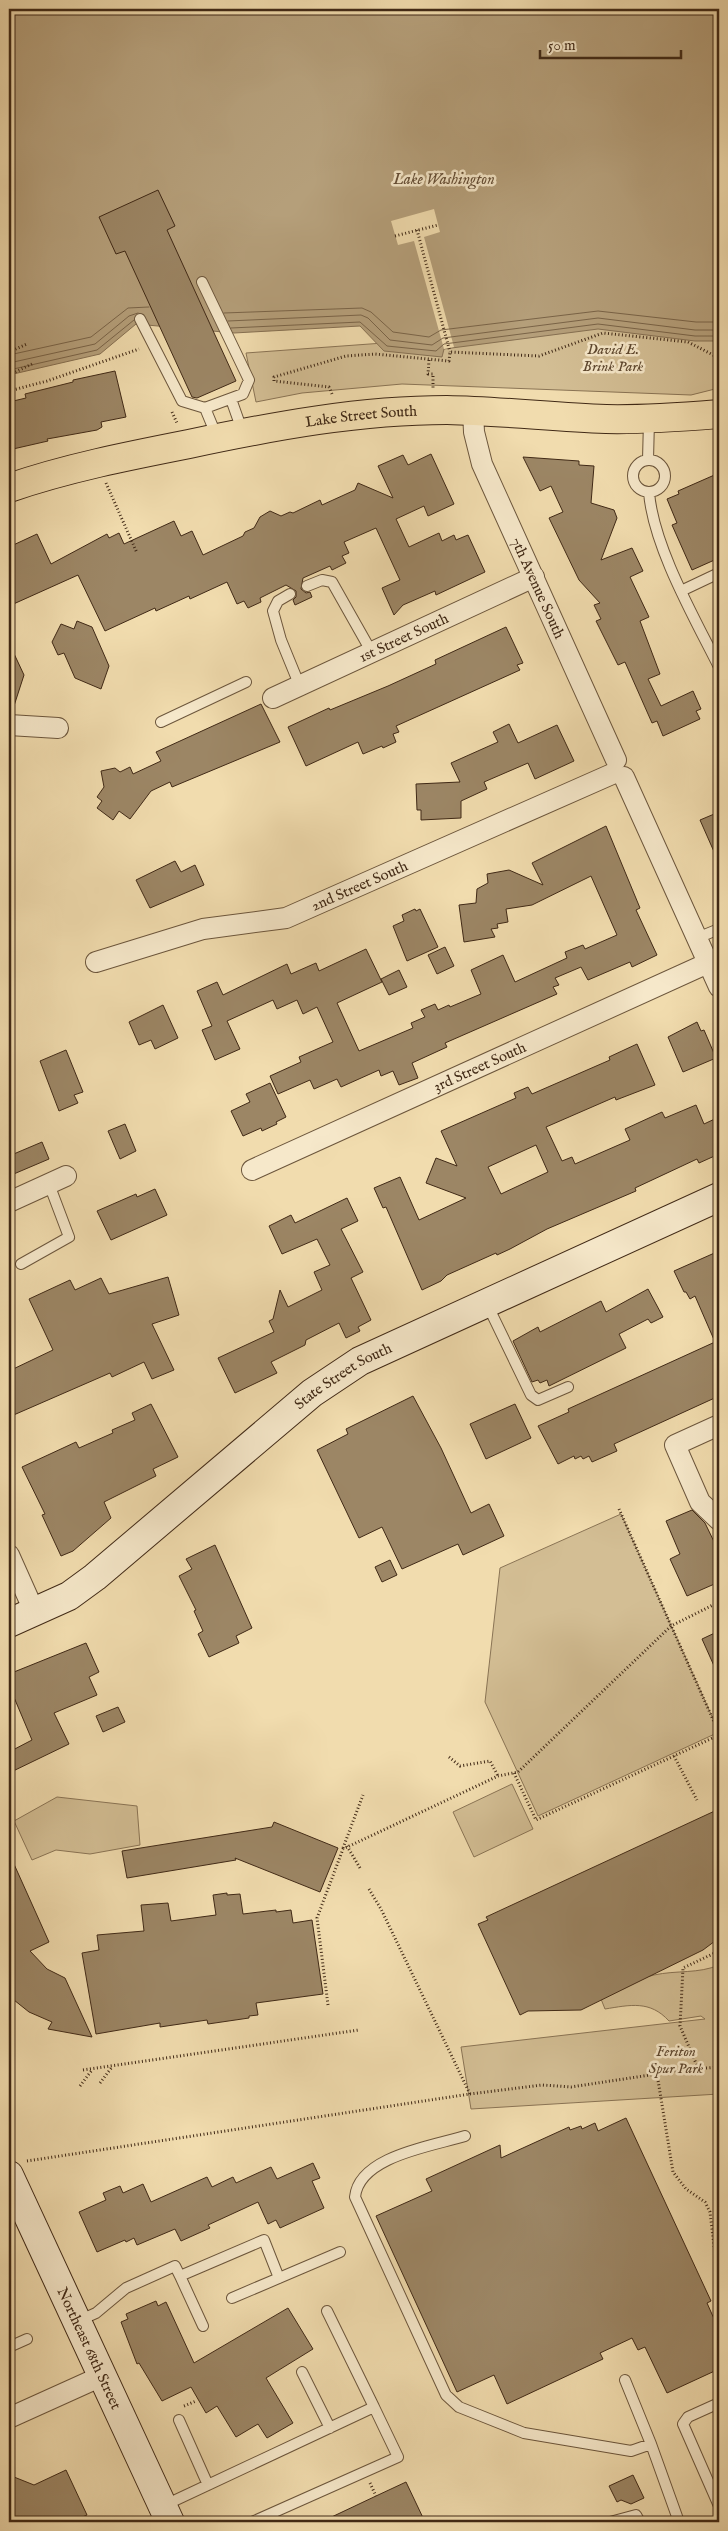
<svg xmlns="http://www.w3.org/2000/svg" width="728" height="2531" viewBox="0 0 728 2531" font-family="'IM FELL English',serif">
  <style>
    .green { fill: #d3be94; stroke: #8a7455 }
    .water { fill: #b59f7a; stroke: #867052 }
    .pier { fill: #f1dcae }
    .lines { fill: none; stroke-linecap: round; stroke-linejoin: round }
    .shore { stroke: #7a6448; stroke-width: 1 }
    .building { fill: #9c8665; stroke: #402916; fill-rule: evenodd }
    .lane-casing { stroke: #6c563c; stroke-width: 12 }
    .street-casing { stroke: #6c563c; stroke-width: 22 }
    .secondary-casing { stroke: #402916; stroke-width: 30 }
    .primary-casing { stroke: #402916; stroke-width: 30 }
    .path { stroke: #402916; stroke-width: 3; stroke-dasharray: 1 2.5; stroke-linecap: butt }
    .lane { stroke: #f6e8ca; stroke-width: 10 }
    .street { stroke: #f6e8ca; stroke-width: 20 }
    .secondary { stroke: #f6e8ca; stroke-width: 28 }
    .primary { stroke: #f1dcae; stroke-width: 28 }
    .labels { text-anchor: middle; stroke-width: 5; stroke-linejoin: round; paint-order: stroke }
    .park-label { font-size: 15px; font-style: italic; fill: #5d472f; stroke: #f6e8ca }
    .street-label { font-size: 15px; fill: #402916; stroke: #f6e8ca }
    .water-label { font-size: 16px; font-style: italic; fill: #634c34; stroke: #f6e8ca }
  </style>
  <rect width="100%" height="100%" fill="#f1dcae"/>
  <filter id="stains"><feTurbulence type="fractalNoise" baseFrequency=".004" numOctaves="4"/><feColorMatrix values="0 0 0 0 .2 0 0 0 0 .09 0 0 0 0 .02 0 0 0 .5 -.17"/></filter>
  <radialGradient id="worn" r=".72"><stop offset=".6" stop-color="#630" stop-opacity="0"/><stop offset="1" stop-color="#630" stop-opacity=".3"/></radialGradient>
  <path class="green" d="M603 322 719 333V388L691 395 402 384 302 393 256 402 246 353 535 332Z
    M621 1514 719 1732 538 1816 485 1702 500 1568Z
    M512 1784 533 1829 474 1857 453 1812Z
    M57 1797 137 1806 140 1845 90 1854 56 1850 32 1860 14 1821Z
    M719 1965V2094L471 2109 461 2047 705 2019 701 2016 669 2021C650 2000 630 2005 605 2009L601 1999C618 1991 636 1979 654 1975 677 1970 698 1974 719 1965Z"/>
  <path class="water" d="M9 9H719V341H695L598 329 444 349 442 357 384 351 360 326 234 333 136 324 100 354 9 375Z"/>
  <path class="pier" d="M434 209 440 232 424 237 454 347 444 349 414 241 398 245 391 221Z"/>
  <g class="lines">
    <path class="shore" d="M224 313 362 308 371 312 393 332 429 337 441 330 598 311 696 322H719
      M228 321 361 315 368 318 390 340 432 345 443 338 598 318 695 330H719
      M231 328 360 322 387 346 436 351 444 344 598 324 695 336H719
      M9 355 91 337 128 308 149 307
      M9 363 95 344 129 316 138 313
      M9 370 97 350 134 320"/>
  </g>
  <path class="building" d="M158 190 175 226 167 230 236 381 197 398 192 397 125 251 116 254 99 217Z
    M115 371 126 417 101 422 102 427 97 430 47 439 48 441 13 449 9 432V402L26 398 25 394 73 382V380Z
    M431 454 454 504 428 516 424 506 396 519 409 547 439 533 442 541 454 535 456 540 468 535 485 572 436 595 435 591 403 605 394 615 382 588 400 580 376 528 344 542 349 553 342 556 346 563 332 570 330 566 303 578 301 589 306 593 310 592 312 597 295 605 293 600 296 597V591L286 585 260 598 261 602 248 608 244 601 237 604 227 582 190 599 189 596 156 611 155 608 105 631 78 575 9 606V547L37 534 51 564 107 534 109 538 119 533 124 544 174 521 181 536 192 531 203 555 243 536 245 532 254 528 260 517 270 511 281 516 290 512 293 513 320 500 322 505 355 490 358 483 393 498 378 466 403 455 408 465Z
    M523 457 579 461V465L594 466 591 503 614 510 617 518 601 560 632 548 643 571 630 577 649 617 640 621 660 674 648 679 661 706 693 691 701 709 696 711 700 719 663 736 657 721 652 723 625 662 618 665 596 621 601 619 594 605 600 603 579 580 549 518 563 512 551 486 540 491Z
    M719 473V558L692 570 672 525 677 523 667 499 679 494 678 491Z
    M77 621 92 627 109 666 101 689 75 678 64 653 58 655 52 642 61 624 74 629Z
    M506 627 523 663 517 665 520 670 396 726 399 732 393 734 396 742 383 748 382 746 363 754 358 742 306 766 288 727 329 708 330 710 388 686 436 664 435 660Z
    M9 643 24 675 12 712H9Z
    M261 704 280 742 172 787 170 782 151 791 130 819 119 811 113 820 97 808 102 801 97 797 104 787 101 771 115 768 120 772 130 767 133 774 161 761 156 752Z
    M509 724 518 743 557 725 574 761 535 779 528 763 484 782 487 789 461 801V818L421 820V810H417L416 784 460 782 451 763 498 742 493 732Z
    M719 812V863L700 820Z
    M606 826 640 908 636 910 657 955 632 967 630 962 588 980 581 967 555 978 559 985 553 987 557 994 445 1043 447 1047 412 1063 418 1078 399 1085 393 1071 381 1076 379 1070 341 1087 337 1079 314 1089 310 1080 278 1094 270 1076 301 1062 299 1057 333 1042 317 1007 303 1014 297 1000 277 1009 273 1000 227 1021 240 1049 215 1060 202 1030 212 1026 197 991 217 982 223 995 287 964 291 974 316 963 319 971 366 949 382 982 337 1003 359 1051 413 1028 411 1023 425 1017 421 1010 435 1004 438 1010 449 1005 450 1007 481 994 471 970 503 955 515 982 567 958 565 952 583 945 585 949 617 935 591 876 532 905 506 909 508 922 497 924 498 928 491 929 495 937 464 942 459 905 476 903 477 889 488 883 487 874 509 870 543 885 532 863Z
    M175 861 181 872 195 865 204 885 150 908 136 880Z
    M415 909 416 911 420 909 438 947 407 961 393 926 404 921 402 915Z
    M445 947 454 966 437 974 428 955Z
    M399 970 407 987 389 995 381 979Z
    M163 1005 178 1038 155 1049 151 1040 139 1045 129 1022Z
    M697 1022 701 1031 704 1030 716 1058 683 1072 668 1037Z
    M637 1044 655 1085 616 1100 615 1097 546 1127 562 1161 572 1157 575 1164 630 1140 625 1129 662 1112 665 1118 696 1105 704 1124 719 1117V1154L699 1163 697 1159 635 1188 636 1191 547 1229 510 1249 497 1255 496 1253 447 1275 441 1281 422 1290 386 1207 383 1208 374 1188 400 1177 419 1220 466 1198 426 1183 436 1158 457 1166 441 1131 516 1098 514 1093 528 1087 532 1094 610 1060 609 1057ZM536 1145 548 1172 501 1194 488 1167Z
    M66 1050 83 1092 74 1095 78 1103 59 1111 40 1061Z
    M270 1083 286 1117 276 1122 277 1124 262 1131 261 1128 243 1136 231 1111 250 1102 246 1094Z
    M125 1124 136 1151 120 1159 108 1131Z
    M42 1142 49 1159 9 1176V1156Z
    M155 1189 167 1215 111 1240 97 1211 136 1194 137 1197Z
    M347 1198 358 1221 341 1229 363 1272 351 1278 371 1320 358 1327 360 1331 346 1338 339 1323 306 1340 305 1345 271 1362 277 1373 235 1393 218 1358 274 1332 269 1321 273 1319 280 1290 288 1307 322 1290 314 1272 330 1265 317 1239 282 1254 269 1226 291 1215 295 1223Z
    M719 1251V1396L614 1444 617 1451 592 1462 589 1456 583 1459 581 1456 575 1459 574 1456 558 1464 538 1426 569 1412 568 1409 715 1342 695 1296 690 1299 686 1292H684L674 1271Z
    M168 1277 179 1315 152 1324 174 1370 152 1379 144 1362 112 1377 110 1373 9 1417V1371L53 1350 29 1299 70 1280 75 1290 101 1278 109 1294Z
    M648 1289 663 1317 651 1323 648 1319 619 1334 626 1348 549 1386 547 1380 540 1383 538 1380 532 1382 513 1341 538 1327 540 1332 601 1301 606 1312Z
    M413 1396 441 1448 471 1513 489 1504 504 1536 463 1555 458 1544 402 1569 382 1527 359 1538 317 1450 348 1434 346 1429Z
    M151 1404 178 1457 153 1469 156 1476 104 1502 111 1518 73 1551 61 1556 42 1515 45 1514 22 1467 76 1442 79 1448 113 1433 112 1430 135 1420 132 1413Z
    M515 1404 531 1438 486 1459 470 1424Z
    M692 1510 705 1523 719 1552V1582L687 1596 670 1559 680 1554 666 1521Z
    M215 1545 252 1628 236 1636 239 1643 209 1657 198 1634 203 1631 194 1611 196 1610 179 1576 192 1569 186 1559Z
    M390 1560 397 1575 382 1582 375 1567Z
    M719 1631V1677L702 1639Z
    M86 1643 99 1672 89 1677 97 1695 54 1713 69 1744 9 1773V1752L32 1740 13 1695 9 1685V1674Z
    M118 1707 125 1722 103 1732 96 1716Z
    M719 1809V1938L703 1950 581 2010 528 2011 520 2015 478 1924 488 1920 486 1917Z
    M274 1822 338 1848 320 1892 235 1858 236 1860 127 1878 122 1851 272 1827Z
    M9 1853 49 1942 30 1951 47 1969 65 1978 92 2037 48 2029 52 2022 29 2012 9 1996Z
    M227 1893V1895L240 1894 243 1914 276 1910V1912L291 1910 293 1923 312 1920 323 1994 256 2003 258 2015 249 2016V2018L208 2024 207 2020 160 2027V2023L96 2034 82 1953 99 1950 97 1935 144 1931 141 1905 168 1903 171 1921 216 1915 213 1895Z
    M626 2118 711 2301 707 2303 719 2330V2369L667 2393 645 2347 638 2350 632 2338 600 2353 603 2359 507 2404 494 2375 457 2392 376 2216 432 2191 426 2179 500 2145 501 2158 569 2127 570 2130 581 2126 582 2129 595 2123 598 2131Z
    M313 2163 320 2178 312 2181 324 2208 280 2228 276 2220 268 2224 258 2202 208 2225 210 2228 181 2241 175 2229 137 2245 134 2238 126 2242 125 2240 97 2252 79 2212 106 2200 103 2193 120 2186 123 2193 143 2184 151 2202 207 2177 212 2187 233 2177 236 2183 271 2167 277 2179Z
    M156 2301 158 2306 166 2302 194 2363 288 2308 313 2349 266 2378 293 2423 267 2438 258 2424 236 2437 217 2406 206 2413 191 2387 162 2401 139 2363 137 2364 121 2322 128 2319 126 2314Z
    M66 2470 87 2515 70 2522H9V2475L34 2485Z
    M633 2475 644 2498 631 2504 621 2500 617 2502 609 2486Z
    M406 2482 425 2522H321L376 2496Z"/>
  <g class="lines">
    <defs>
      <path id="lane" d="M140 319 182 401 205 408 243 394 249 380 202 282
        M231 399 243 433
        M205 408 217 437
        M648 460 649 420
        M633 476a16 16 0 1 1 32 0a16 16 0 1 1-32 0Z
        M649 492C653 546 695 619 719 667
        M307 586 322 580 332 582 371 651
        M681 591 719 573
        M290 594 278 601 273 611 281 640 299 684
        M161 722 246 682
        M697 938 719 929
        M21 1264 69 1237 49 1184
        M487 1304 531 1395 538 1400 568 1387
        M465 2136C433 2146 359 2156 355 2197L446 2395 459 2407 524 2433 631 2451 651 2444
        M180 2276 203 2326
        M232 2298 279 2278
        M78 2321 96 2313 126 2288 175 2266 180 2276 264 2240 279 2278 340 2252
        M9 2347 27 2339
        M302 2372 330 2428
        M625 2380 651 2444 679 2522
        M719 2403 688 2417 683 2424 719 2506
        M179 2420 208 2485
        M163 2506 374 2407 327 2311
        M252 2522 398 2457 374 2407
        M610 2522 636 2515 640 2522"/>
      <g id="street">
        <path id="s1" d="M473 411 474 432 482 464 616 760"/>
        <path id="s2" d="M273 698 534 577"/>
        <path d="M9 725 58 728"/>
        <path d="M624 777 719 987"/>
        <path id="s3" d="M96 962 203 929 286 918 612 774"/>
        <path id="s4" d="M252 1170 708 963"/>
        <path d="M9 1202 66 1176"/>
        <path d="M719 1425 675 1445 700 1502 719 1520"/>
        <path d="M9 1555 34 1611"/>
        <path d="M9 2418 102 2376"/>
      </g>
      <g id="secondary">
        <path id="s5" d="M9 1623 69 1596 95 1577 312 1393 360 1361 719 1197"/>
        <path id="s6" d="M9 2175 170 2522"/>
      </g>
      <g id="primary">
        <path id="s7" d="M9 488C67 468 128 456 189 444 274 426 360 410 447 410 500 411 553 417 606 419 644 420 681 417 719 414"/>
      </g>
    </defs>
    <use href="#lane" class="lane-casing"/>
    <use href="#street" class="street-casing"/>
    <use href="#secondary" class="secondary-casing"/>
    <use href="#primary" class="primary-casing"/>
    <path class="path" d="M417 230 450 352
      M395 236 438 225
      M9 321 15 318
      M9 352 27 344
      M429 360 428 374H433V389
      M9 375 32 364
      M9 386 12 390
      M9 391 47 381 139 349
      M332 394 329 387 274 381V377L346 356 375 354 449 361 450 352 539 356 603 333 688 342 719 358
      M172 412 177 423
      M106 483 137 553
      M619 1509 719 1733
      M674 1756 697 1800
      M449 1757 460 1766 490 1761 498 1776
      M514 1773 536 1820 719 1735
      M347 1846 360 1868
      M343 1848 363 1795
      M369 1889 381 1909 470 2094
      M328 2005 317 1918 343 1849 498 1776 518 1772 671 1626 719 1602
      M698 2068 680 2026 683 1968 719 1951
      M83 2070 359 2030
      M657 2074 673 2172 686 2189 705 2202 710 2212 719 2288
      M100 2083 112 2067
      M80 2086 92 2070
      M27 2161 470 2094 542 2085 571 2087 683 2070 719 2067
      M184 2406 196 2401
      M370 2483 376 2496"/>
    <use href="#lane" class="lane"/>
    <use href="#street" class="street"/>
    <use href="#secondary" class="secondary"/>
    <use href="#primary" class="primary"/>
  </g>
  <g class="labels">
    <g class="park-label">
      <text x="613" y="354">David E.<tspan x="613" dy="17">Brink Park</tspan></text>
      <text x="676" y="2056">Feriton<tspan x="676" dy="17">Spur Park</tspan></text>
    </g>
    <g class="street-label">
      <text dy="5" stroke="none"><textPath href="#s7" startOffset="360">Lake Street South</textPath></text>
      <text dy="5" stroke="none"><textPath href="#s1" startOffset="190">7th Avenue South</textPath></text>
      <text dy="5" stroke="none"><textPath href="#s2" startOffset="144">1st Street South</textPath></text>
      <text dy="5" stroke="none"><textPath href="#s3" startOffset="276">2nd Street South</textPath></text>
      <text dy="5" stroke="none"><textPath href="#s4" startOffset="250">3rd Street South</textPath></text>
      <text dy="5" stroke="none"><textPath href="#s5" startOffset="418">State Street South</textPath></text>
      <text dy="5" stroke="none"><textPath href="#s6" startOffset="191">Northeast 68th Street</textPath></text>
    </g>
    <g class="water-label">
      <text x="444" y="184">Lake Washington</text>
    </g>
  </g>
  <rect width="728" height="2531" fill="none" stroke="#f1dcae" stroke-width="30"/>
  <rect x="10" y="10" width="708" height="2511" fill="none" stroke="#402916" stroke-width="2.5"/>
  <rect x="15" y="15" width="698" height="2501" fill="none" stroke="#402916"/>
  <path d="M540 50v8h141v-8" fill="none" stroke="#402916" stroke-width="2.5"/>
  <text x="548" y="50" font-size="15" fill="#402916" stroke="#f6e8ca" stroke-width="4" paint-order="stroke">50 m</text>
  <rect width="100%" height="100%" filter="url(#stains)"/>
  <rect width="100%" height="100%" fill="url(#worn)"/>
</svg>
